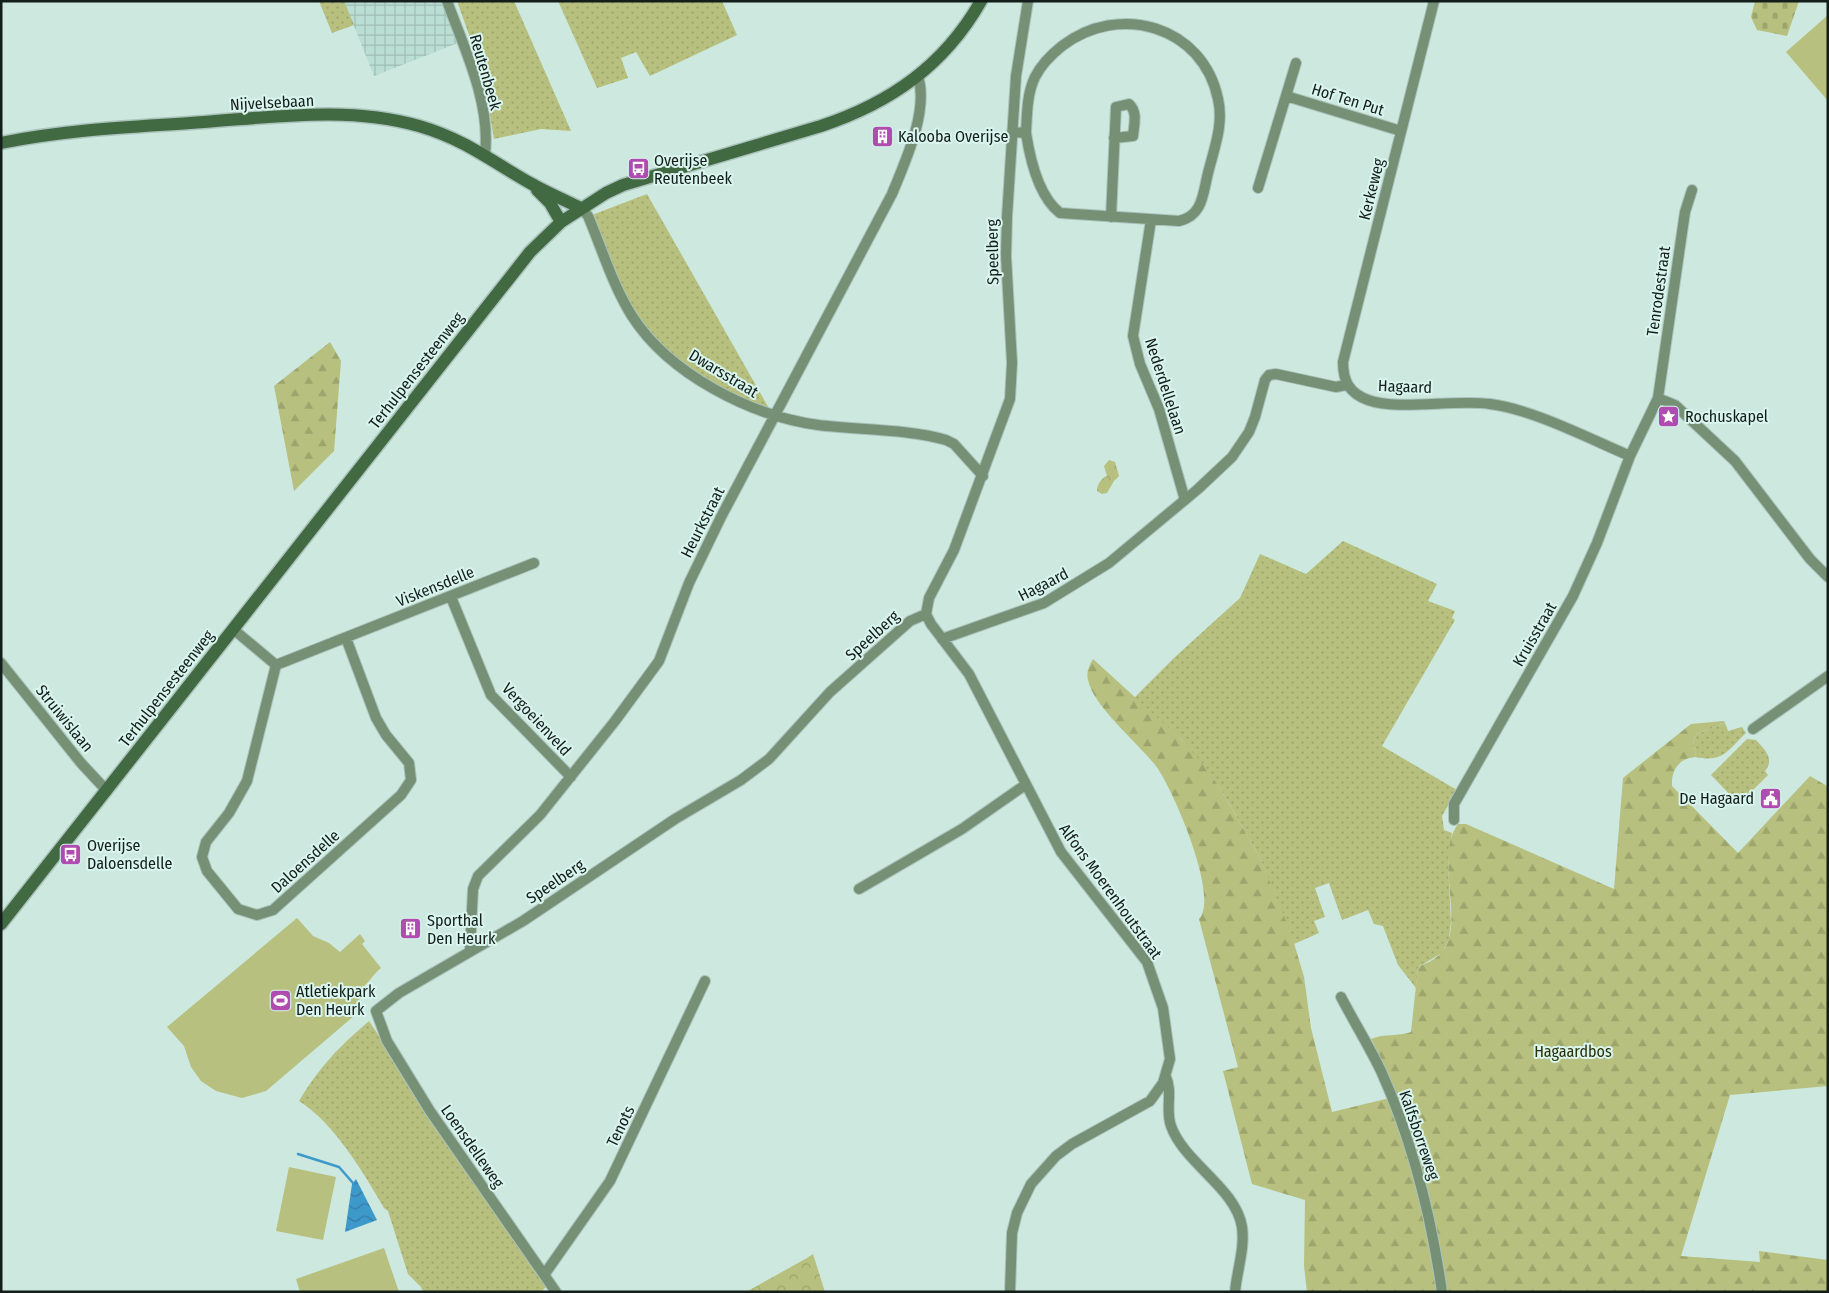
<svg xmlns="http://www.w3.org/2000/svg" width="1829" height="1293" viewBox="0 0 1829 1293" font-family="'Fira Sans Condensed',sans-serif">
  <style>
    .industrial { fill: url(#industrial-grid) }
    .grass { fill: url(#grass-dots) }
    .forest { fill: url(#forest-firs) }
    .cemetery { fill: url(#cemetery-stones) }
    .park { fill: url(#park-crowns) }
    .garden { fill: #b7c07e }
    .water { fill: url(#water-waves) }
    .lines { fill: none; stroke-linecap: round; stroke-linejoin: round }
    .stream { stroke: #3e99cb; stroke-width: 2.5 }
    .street-casing { stroke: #abc3bc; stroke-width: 12 }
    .secondary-casing { stroke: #abc3bc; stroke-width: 15 }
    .street { stroke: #759075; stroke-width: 10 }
    .secondary { stroke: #416a42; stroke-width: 12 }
    .labels { text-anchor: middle; stroke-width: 4; stroke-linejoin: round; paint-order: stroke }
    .street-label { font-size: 16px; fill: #131d1a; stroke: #d9f5ed }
    .poi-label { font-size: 16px; fill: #131d1a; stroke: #d9f5ed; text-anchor: start }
    .park-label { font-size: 16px; fill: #2c300a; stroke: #d9f5ed }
  </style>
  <defs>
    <pattern id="industrial-grid" width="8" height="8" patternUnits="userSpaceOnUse" patternTransform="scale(1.25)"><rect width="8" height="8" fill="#baded3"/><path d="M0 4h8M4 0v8" fill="none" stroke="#9fbeb5"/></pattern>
    <pattern id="grass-dots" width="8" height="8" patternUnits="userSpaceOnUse" patternTransform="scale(1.25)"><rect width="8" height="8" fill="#b7c07e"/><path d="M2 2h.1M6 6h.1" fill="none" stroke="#9ca56c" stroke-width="1.8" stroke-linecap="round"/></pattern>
    <pattern id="forest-firs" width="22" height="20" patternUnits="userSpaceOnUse" patternTransform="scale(1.25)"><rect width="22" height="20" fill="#b7c07e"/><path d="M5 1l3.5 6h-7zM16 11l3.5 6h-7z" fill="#9ca56c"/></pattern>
    <pattern id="cemetery-stones" width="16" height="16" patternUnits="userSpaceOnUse" patternTransform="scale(1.25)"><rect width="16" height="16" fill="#b7c07e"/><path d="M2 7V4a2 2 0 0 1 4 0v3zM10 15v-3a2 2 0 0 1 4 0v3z" fill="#9ca56c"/></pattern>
    <pattern id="park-crowns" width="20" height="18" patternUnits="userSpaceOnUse" patternTransform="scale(1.25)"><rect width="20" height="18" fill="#b7c07e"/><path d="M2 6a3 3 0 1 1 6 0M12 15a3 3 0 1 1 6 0" fill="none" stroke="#9ca56c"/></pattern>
    <pattern id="water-waves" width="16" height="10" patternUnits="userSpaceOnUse" patternTransform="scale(1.25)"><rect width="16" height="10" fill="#3e99cb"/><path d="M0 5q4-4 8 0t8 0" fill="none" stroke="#337ca4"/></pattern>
  </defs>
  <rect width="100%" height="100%" fill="#cce8df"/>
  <path class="industrial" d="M344 1H443L458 43 374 76Z"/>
  <path class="grass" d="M319 1H344L354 25 332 33Z
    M457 1H514L571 131 541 129 494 139 483 74Z
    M558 1H722L737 35 650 76 636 52 621 58 628 78 597 88Z
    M647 194 770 410C727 398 671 361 643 326 618 295 606 251 592 215Z
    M1343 541 1437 584 1428 601 1455 611 1452 618 1455 620 1382 746 1457 790 1442 816 1444 830 1452 833 1448 864 1451 922 1449 939 1442 953 1418 967 1416 988 1398 965 1383 926 1374 924 1368 910 1342 920 1329 883 1315 888 1325 917 1314 921 1319 933 1294 944 1260 858 1220 788 1182 740 1134 698 1175 657 1240 598 1260 554 1306 574Z
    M1725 723 1728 731 1742 727 1746 733C1728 750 1723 763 1696 757L1693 740 1697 734Z
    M1747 739 1756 740C1765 750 1775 759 1765 771L1768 775 1739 804 1711 775Z
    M369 1021 546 1287 541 1292H423L421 1287 408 1274 388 1211 384 1208C363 1172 335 1124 299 1101 321 1065 338 1048 369 1021Z"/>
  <path class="forest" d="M330 342 341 361 334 451 294 491 274 386Z
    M1093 659 1182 740 1201 762 1220 788 1260 858 1291 933 1304 977 1311 1028 1332 1112 1398 1096 1371 1039C1385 1033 1397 1037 1411 1032L1418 967C1426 963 1435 960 1441 953 1467 926 1433 859 1458 824H1466L1614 889 1623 778 1691 724 1724 721 1725 723 1697 734 1693 740 1696 757C1679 758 1671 770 1672 786L1738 853 1810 776 1827 786 1828 1086 1730 1095 1681 1256 1760 1262 1759 1251 1828 1260V1292H1307L1304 1266 1305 1200 1252 1184 1223 1071 1238 1067 1199 919C1220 897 1173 789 1156 766 1139 744 1093 706 1088 680 1086 672 1089 666 1093 659Z"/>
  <path class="cemetery" d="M1755 1H1799L1787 36 1757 30 1751 17Z"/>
  <path class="park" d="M1109 460 1115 462 1119 476 1114 481 1107 493 1102 494 1097 491C1097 485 1101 478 1107 476L1104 466Z
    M813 1254 825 1292H746L807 1258Z"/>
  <path class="garden" d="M1828 15V101L1786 52Z
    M297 918 313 936 329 943 340 952 360 934 365 941 362 944 381 968C372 975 368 985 358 991L361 1010 266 1091 242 1098 216 1091 201 1081 191 1067 184 1046 167 1027Z
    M289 1167 336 1177 323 1240 276 1231Z
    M384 1248 399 1292H300L296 1279Z"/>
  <path class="water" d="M356 1179 377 1220 345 1232 352 1184Z"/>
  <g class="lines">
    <path class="stream" d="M298 1154 339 1167 353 1183"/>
    <defs>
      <path id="street" d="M447 1C464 48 491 103 485 154
        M1434 1 1343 362C1343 381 1349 393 1368 400 1398 411 1454 399 1490 404 1532 409 1590 439 1630 456L1658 398 1685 212 1692 190
        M1286 96 1401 131
        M1012 132 1026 133C1030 159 1038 196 1060 213L1179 221C1203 216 1203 193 1208 173 1214 149 1224 124 1218 99 1203 26 1119 2 1062 46 1052 54 1041 65 1035 77 1027 93 1027 114 1026 133
        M1258 188 1296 63
        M581 208 588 216C602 249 613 286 632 316 669 374 751 416 818 425 857 430 910 429 946 440L954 444 983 476
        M1111 217 1116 107 1129 104C1138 112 1134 125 1133 136L1114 138
        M1151 220 1133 336 1140 364 1159 409 1185 500
        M1658 398 1675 405 1735 461 1810 559 1828 577
        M451 597 491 695 571 777
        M233 629 276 665
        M942 639 1044 603 1109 563 1198 489 1232 457 1249 432 1255 417 1265 380 1269 375 1276 374 1336 387 1346 385
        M1 663 81 763 107 791
        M276 665 247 781 229 813 206 842 202 857 207 871 238 909 257 915 273 910 401 795 411 780 409 763 386 735 376 718 346 638
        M276 665 534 563
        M1753 729 1828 676
        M1454 820V804L1573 596 1597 543 1630 456
        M859 889 962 829 1025 785
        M470 950 473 889 478 876 540 815 615 721 659 661 689 583 721 517 892 194C905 162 929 111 918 76
        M1341 997C1354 1022 1369 1046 1381 1071 1413 1142 1431 1215 1442 1292
        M1166 1077C1173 1092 1165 1110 1171 1126 1184 1163 1236 1188 1242 1227 1245 1249 1237 1270 1235 1292
        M544 1275 610 1181 705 981
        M556 1292 430 1111 387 1041 376 1011 399 993 523 921 675 819 741 780 769 759 830 692 910 621 926 614
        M1010 1292 1012 1233 1017 1213 1031 1184 1056 1156 1072 1144 1150 1101 1163 1083 1170 1059 1163 1008 1147 962 1061 852 969 674 931 624 926 614 929 598 954 550 1010 399 1012 363 1006 256 1007 217 1016 76 1028 1"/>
      <path id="secondary" d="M1 143C68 129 136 127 204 122 275 117 349 106 419 126 464 139 491 161 530 183 546 192 564 200 581 208
        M537 190 550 203 561 222
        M1 924 530 252 561 222 606 193 623 185 821 126C890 103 944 66 981 1"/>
    </defs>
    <use href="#street" class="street-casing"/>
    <use href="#secondary" class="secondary-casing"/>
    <use href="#street" class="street"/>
    <use href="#secondary" class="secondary"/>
  </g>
  <defs>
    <symbol id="building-square" viewBox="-11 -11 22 22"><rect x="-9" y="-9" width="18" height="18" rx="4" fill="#b04bb0" stroke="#d9f5ed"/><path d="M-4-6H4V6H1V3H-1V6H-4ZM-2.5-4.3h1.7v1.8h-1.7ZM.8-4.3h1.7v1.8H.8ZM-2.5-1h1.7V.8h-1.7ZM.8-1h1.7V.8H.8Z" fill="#fff"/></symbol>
    <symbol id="bus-square" viewBox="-11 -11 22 22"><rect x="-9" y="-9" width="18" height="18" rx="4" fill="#b04bb0" stroke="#d9f5ed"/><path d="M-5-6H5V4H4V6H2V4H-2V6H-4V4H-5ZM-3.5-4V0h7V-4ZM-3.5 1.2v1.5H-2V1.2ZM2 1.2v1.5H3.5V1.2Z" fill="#fff"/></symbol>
    <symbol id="sight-square" viewBox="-11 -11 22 22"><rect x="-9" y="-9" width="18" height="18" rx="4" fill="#b04bb0" stroke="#d9f5ed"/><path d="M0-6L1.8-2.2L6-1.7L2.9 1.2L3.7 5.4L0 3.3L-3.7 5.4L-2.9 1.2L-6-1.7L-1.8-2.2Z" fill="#fff"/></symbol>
    <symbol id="civic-square" viewBox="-11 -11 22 22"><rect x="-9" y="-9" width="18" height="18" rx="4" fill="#b04bb0" stroke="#d9f5ed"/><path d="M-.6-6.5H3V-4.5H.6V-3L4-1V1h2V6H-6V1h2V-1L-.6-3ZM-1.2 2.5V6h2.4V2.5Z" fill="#fff"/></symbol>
    <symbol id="stadium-square" viewBox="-11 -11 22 22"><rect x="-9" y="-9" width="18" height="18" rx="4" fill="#b04bb0" stroke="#d9f5ed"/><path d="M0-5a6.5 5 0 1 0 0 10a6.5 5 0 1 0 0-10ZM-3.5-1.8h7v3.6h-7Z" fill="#fff"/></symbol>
  </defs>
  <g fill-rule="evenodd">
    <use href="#building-square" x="870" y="124" width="25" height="25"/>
    <use href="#bus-square" x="626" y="156" width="25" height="25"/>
    <use href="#sight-square" x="1656" y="404" width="25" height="25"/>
    <use href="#civic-square" x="1758" y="786" width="25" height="25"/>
    <use href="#bus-square" x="58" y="842" width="25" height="25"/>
    <use href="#building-square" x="398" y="916" width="25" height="25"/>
    <use href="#stadium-square" x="268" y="988" width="25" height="25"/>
  </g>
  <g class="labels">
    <g class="street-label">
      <text transform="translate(486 72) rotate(74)" y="6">Reutenbeek</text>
      <text transform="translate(1348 99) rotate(17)" y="6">Hof Ten Put</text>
      <text transform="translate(272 102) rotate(-3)" y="6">Nijvelsebaan</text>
      <text transform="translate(1371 189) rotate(-76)" y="6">Kerkeweg</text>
      <text transform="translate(992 252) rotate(-91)" y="6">Speelberg</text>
      <text transform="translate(1658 291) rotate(-82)" y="6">Tenrodestraat</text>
      <text transform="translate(416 370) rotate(-52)" y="6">Terhulpensesteenweg</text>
      <text transform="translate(724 373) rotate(31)" y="6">Dwarsstraat</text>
      <text transform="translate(1166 386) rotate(72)" y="6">Nederdellelaan</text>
      <text transform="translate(1405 386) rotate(2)" y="6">Hagaard</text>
      <text transform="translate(702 522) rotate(-63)" y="6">Heurkstraat</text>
      <text transform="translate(1043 584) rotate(-27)" y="6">Hagaard</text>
      <text transform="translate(435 586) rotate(-22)" y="6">Viskensdelle</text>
      <text transform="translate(1534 634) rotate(-60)" y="6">Kruisstraat</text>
      <text transform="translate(872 635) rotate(-42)" y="6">Speelberg</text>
      <text transform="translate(166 688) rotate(-52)" y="6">Terhulpensesteenweg</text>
      <text transform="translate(65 718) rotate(51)" y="6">Struiwislaan</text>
      <text transform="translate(537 719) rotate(47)" y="6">Vergoeienveld</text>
      <text transform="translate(305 861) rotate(-42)" y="6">Daloensdelle</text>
      <text transform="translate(555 881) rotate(-34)" y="6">Speelberg</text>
      <text transform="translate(1111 891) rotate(54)" y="6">Alfons Moerenhoutstraat</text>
      <text transform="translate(620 1126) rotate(-64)" y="6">Tenots</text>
      <text transform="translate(1420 1135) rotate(71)" y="6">Kalfsborreweg</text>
      <text transform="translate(473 1146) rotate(55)" y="6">Loensdelleweg</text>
    </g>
    <g class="poi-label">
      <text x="898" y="142">Kalooba Overijse</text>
      <text x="654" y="166">Overijse<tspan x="654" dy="18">Reutenbeek</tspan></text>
      <text x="1685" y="422">Rochuskapel</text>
      <text x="1754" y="804" text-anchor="end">De Hagaard</text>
      <text x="87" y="851">Overijse<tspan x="87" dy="18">Daloensdelle</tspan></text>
      <text x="427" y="926">Sporthal<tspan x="427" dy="18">Den Heurk</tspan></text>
      <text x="296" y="997">Atletiekpark<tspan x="296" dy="18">Den Heurk</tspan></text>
    </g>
    <g class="park-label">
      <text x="1573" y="1057">Hagaardbos</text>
    </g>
  </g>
  <rect width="1829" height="1293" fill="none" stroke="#131d1a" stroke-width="5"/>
</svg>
